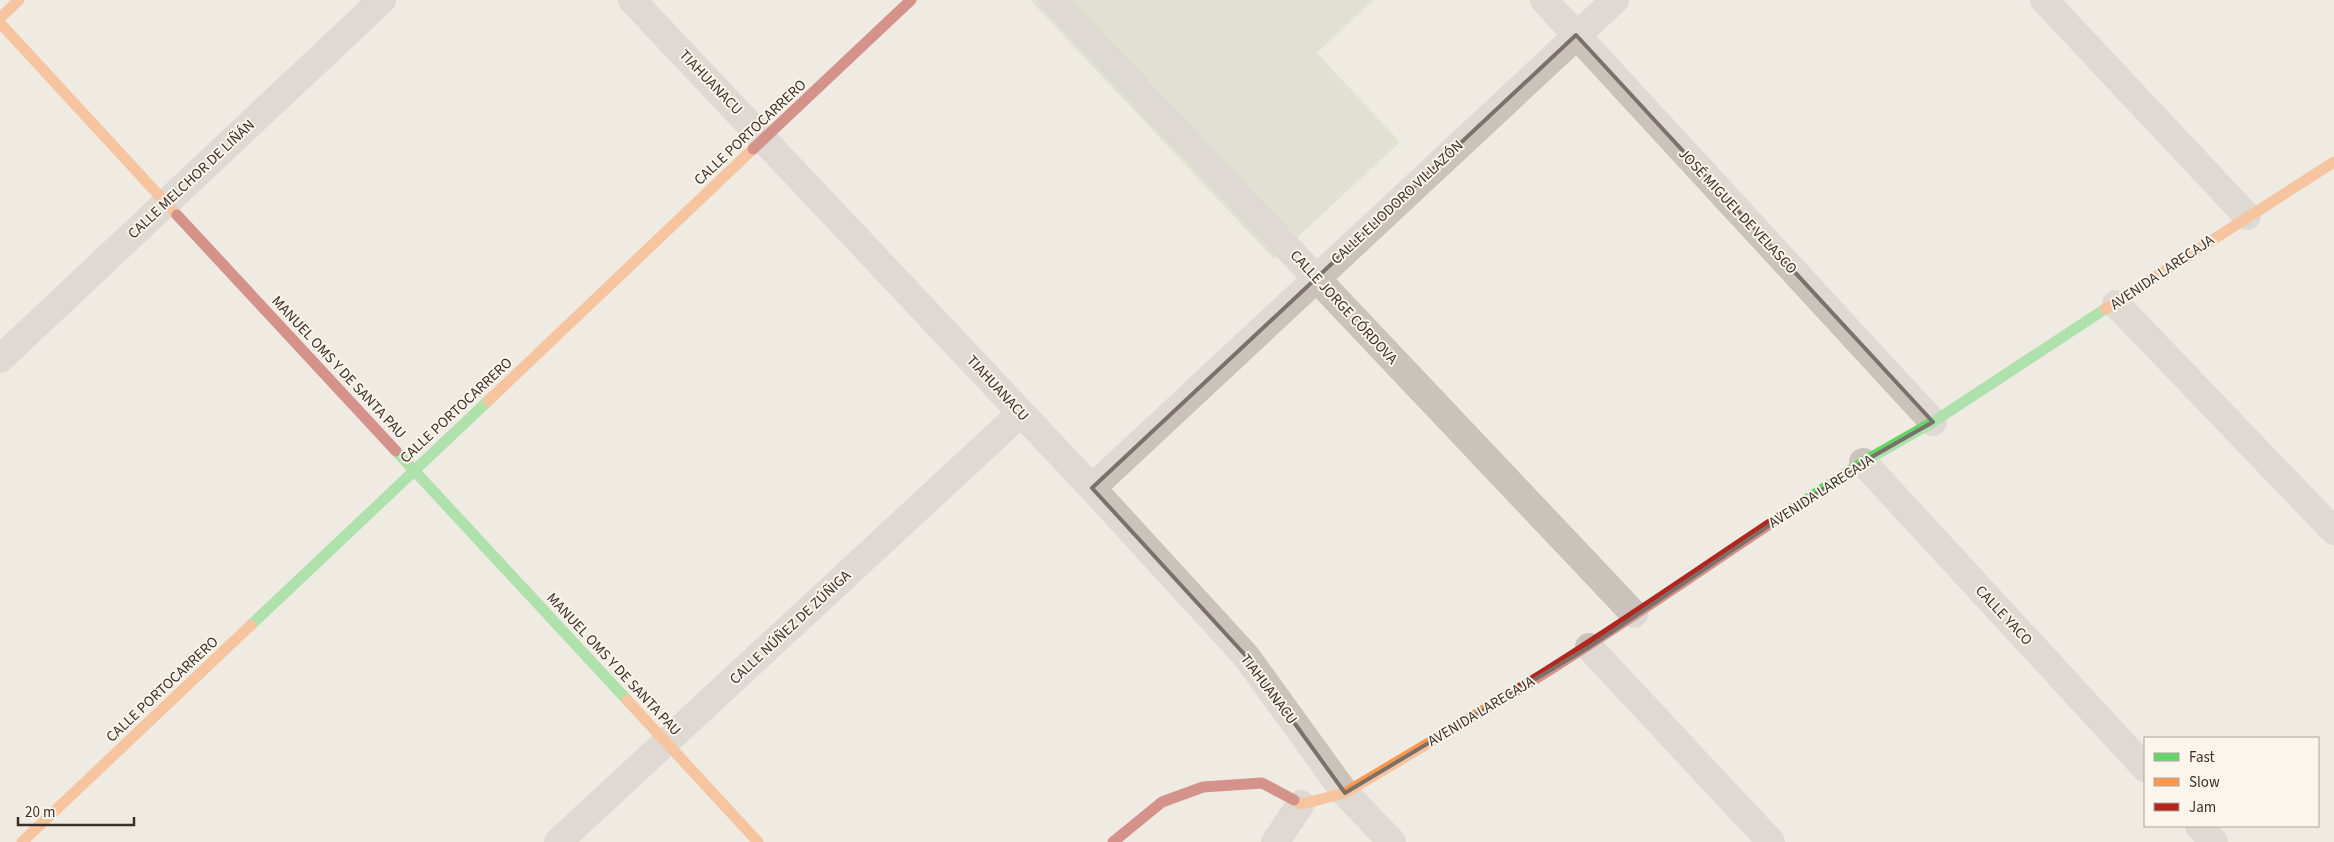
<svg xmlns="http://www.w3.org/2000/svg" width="2334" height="842" viewBox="0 0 2334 842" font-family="'Source Sans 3',sans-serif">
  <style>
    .green { fill: #cfd6bc }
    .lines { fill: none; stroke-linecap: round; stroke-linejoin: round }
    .street { stroke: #c9c3bc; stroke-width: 28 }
    .fast { stroke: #63d668; stroke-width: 11 }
    .slow { stroke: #ff974d; stroke-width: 11 }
    .jam { stroke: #b3261e; stroke-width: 11 }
    .marked { fill: none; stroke: #7a716a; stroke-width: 4; stroke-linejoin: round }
    .labels { text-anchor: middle; stroke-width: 4; stroke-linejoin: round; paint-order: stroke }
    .street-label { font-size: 15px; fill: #3b3029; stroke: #fbf5ec }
  </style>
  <rect width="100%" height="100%" fill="#efebe3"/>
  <path class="green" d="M1030 0H1373L1317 53 1400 142 1274 259Z"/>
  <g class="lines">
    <path class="street" d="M632 0 1092 488 1246 656 1345 793 1392 842
      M1053 0 1634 614
      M1544 0 1933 422
      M2044 0 2247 216
      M2116 304 2334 531
      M0 359 382 0
      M1863 462 2145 768
      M1092 488 1615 0
      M1589 647 1771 842
      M2199 826 2214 842
      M558 842 1021 413
      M1275 842 1301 804"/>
    <path class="fast" d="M396 451 627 700
      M1794 508 1863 462 1933 422 2105 309
      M251 625 488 401"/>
    <path class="slow" d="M0 18 19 0
      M0 23 177 215
      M2105 309 2334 162
      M488 401 753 149
      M627 700 758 842
      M1294 800 1301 804 1345 793 1514 692
      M22 842 251 625"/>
    <path class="jam" d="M753 149 911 0
      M177 215 396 451
      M1514 692C1610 634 1701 569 1794 508
      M1113 842 1162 802 1203 787 1262 783 1294 800"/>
  </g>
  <path d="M0 0H2334V842H0ZM1576 35 1933 422 1863 462 1589 647 1345 793 1246 656 1092 488Z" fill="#efebe3" fill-opacity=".55" fill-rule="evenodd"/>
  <path class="marked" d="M1576 35 1933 422 1863 462 1589 647 1345 793 1246 656 1092 488Z"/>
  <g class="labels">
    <g class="street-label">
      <text transform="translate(711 82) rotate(46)" y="5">TIAHUANACU</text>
      <text transform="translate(750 132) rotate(-43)" y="5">CALLE PORTOCARRERO</text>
      <text transform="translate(191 179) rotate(-43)" y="5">CALLE MELCHOR DE LIÑÁN</text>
      <text transform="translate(1397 202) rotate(-43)" y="5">CALLE ELIODORO VILLAZÓN</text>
      <text transform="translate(1738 211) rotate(47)" y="5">JOSÉ MIGUEL DE VELASCO</text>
      <text transform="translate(2162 272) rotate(-34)" y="5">AVENIDA LARECAJA</text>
      <text transform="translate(1344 307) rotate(47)" y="5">CALLE JORGE CÓRDOVA</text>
      <text transform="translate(339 367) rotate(47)" y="5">MANUEL OMS Y DE SANTA PAU</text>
      <text transform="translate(998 388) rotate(47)" y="5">TIAHUANACU</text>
      <text transform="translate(456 410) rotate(-43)" y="5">CALLE PORTOCARRERO</text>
      <text transform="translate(1821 491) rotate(-33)" y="5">AVENIDA LARECAJA</text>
      <text transform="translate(2004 615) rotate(47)" y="5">CALLE YACO</text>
      <text transform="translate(790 627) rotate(-43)" y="5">CALLE NÚÑEZ DE ZÚÑIGA</text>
      <text transform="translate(614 664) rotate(47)" y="5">MANUEL OMS Y DE SANTA PAU</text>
      <text transform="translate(162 689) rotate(-43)" y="5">CALLE PORTOCARRERO</text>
      <text transform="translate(1269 689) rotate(53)" y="5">TIAHUANACU</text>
      <text transform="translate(1481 711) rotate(-31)" y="5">AVENIDA LARECAJA</text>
    </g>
  </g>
  <rect x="2144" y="737" width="175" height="90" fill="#fbf5ec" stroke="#aea69e"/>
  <rect x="2154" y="753" width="25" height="8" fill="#63d668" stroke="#aea69e"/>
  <text x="2189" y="762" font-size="15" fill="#3b3029">Fast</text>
  <rect x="2154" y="778" width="25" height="8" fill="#ff974d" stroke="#aea69e"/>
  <text x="2189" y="787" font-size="15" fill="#3b3029">Slow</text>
  <rect x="2154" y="803" width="25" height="8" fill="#b3261e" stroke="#aea69e"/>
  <text x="2189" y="812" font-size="15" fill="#3b3029">Jam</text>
  <path d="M18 817v8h116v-8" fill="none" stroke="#3b3029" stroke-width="2.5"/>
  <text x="25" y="817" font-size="15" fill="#3b3029" stroke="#fbf5ec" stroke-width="4" paint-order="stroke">20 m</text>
</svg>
